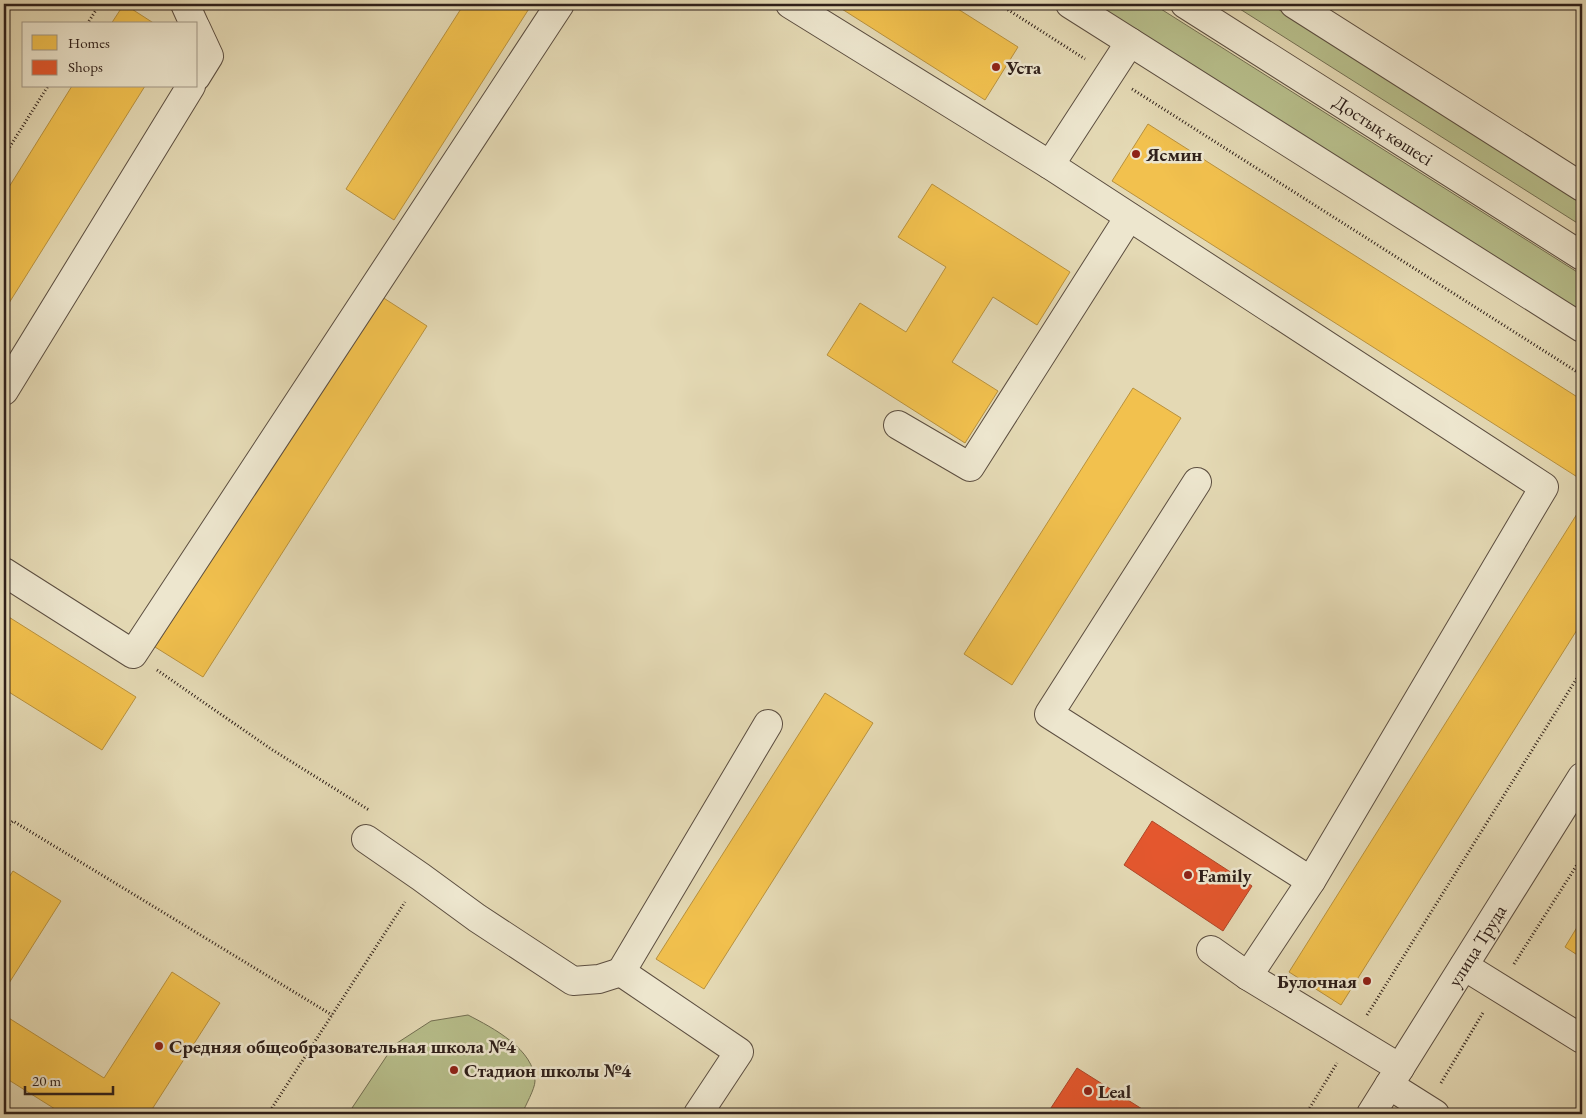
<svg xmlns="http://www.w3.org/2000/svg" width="1586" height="1118" viewBox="0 0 1586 1118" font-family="'EB Garamond',serif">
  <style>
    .green { fill: #b7be8b; stroke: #736f52 }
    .homes { fill: #f2c14e; stroke: #b8913e }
    .shops { fill: #e4572e; stroke: #ae4628 }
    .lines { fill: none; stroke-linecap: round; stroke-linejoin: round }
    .minor-casing { stroke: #5c4e40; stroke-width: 30 }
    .path { stroke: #2f201a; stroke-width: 3; stroke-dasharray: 1 2.5; stroke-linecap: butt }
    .minor { stroke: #ede6ce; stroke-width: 28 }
    .poi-dot { fill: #8f2418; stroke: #ede6ce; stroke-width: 2 }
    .labels { text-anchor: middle; stroke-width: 5; stroke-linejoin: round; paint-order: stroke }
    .poi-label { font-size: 19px; font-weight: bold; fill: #2f201a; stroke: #ede6ce; text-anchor: start }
    .street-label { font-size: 19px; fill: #2f201a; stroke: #ede6ce }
  </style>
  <rect width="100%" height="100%" fill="#e4d9b4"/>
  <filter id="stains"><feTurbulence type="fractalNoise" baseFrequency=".004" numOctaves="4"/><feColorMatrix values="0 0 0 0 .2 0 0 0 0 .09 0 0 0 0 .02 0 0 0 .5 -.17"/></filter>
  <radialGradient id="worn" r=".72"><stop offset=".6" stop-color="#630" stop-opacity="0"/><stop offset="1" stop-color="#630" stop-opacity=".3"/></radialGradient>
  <path class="green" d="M1091 4H1153L1582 275V317Z
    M1232 4H1270L1582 202V226Z
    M468 1015C493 1028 534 1049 535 1081 535 1089 525 1106 522 1114H348L394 1045 431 1021Z"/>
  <path class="homes" d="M124 4 155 24H111Z
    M464 4H532L394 220 346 189Z
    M834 4H950L1018 47 985 100Z
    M72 86H145L4 311V195Z
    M1148 124 1582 400V480L1112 181Z
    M932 184 1070 272 1037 325 993 297 952 362 998 391 965 443 827 355 860 303 906 332 946 267 898 237Z
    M379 295 427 326 203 677 155 647Z
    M1133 388 1181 418 1012 685 964 654Z
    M1582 506V622L1341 1005 1289 972Z
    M4 614 136 697 102 750 4 689Z
    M825 693 873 723 704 989 656 959Z
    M13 871 61 901 4 991V885Z
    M1582 919V958L1565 947Z
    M172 972 220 1003 149 1114H63L4 1077V1015L104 1078Z"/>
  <path class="shops" d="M1152 821 1252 886 1223 931 1124 865Z
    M1077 1068 1150 1114H1047Z"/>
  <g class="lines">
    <defs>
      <g id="minor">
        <path d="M185 4 194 24"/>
        <path d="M790 4 1050 165 1544 487 1311 881 1248 976 1400 1068"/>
        <path d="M1070 4 1582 328"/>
        <path id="s1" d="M1185 4 1582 256"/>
        <path d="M1294 4 1582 187"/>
        <path d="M196 28 209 56 196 77"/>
        <path d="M1050 165 1130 42"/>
        <path d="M4 391 191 86"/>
        <path d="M898 425 970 467 1129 217"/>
        <path d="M1197 482 1049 714 1311 881"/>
        <path d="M4 572 133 654 560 4"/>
        <path d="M366 839 421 877 477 918 573 981 599 979 621 972"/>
        <path d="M1211 950 1248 976"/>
        <path d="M1464 966 1582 1039"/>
        <path d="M1389 1085 1435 1114"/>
        <path d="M698 1114 739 1052 621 972 768 724"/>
        <path id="s2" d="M1371 1114 1582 777"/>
      </g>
    </defs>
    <use href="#minor" class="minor-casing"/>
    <path class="path" d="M999 4 1085 59
      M87 24 100 4
      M1132 89 1582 375
      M4 156 48 86
      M157 670 271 749 369 810
      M4 829 13 821 332 1015
      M1514 964 1582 857
      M1367 1015 1582 670
      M1441 1083 1484 1011
      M268 1114 405 902
      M1306 1114 1337 1063"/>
    <use href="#minor" class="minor"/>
  </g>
  <g class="poi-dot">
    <circle cx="996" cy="67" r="5"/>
    <circle cx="1136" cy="154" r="5"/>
    <circle cx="1188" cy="875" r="5"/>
    <circle cx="1367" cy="981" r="5"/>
    <circle cx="159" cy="1046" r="5"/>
    <circle cx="454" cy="1070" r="5"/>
    <circle cx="1088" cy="1091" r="5"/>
  </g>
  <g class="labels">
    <g class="poi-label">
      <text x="1006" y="74">Уста</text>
      <text x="1146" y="161">Ясмин</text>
      <text x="1198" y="882">Family</text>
      <text x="1357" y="988" text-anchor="end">Булочная</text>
      <text x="169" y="1053">Средняя общеобразовательная школа №4</text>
      <text x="464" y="1077">Стадион школы №4</text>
      <text x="1098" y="1098">Leal</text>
    </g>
    <g class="street-label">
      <text dy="7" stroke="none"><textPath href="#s1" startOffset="235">Достық көшесі</textPath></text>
      <text dy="7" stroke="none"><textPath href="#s2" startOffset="199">улица Труда</textPath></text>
    </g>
  </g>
  <rect width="1586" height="1118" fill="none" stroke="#e4d9b4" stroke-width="20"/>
  <rect x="5" y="5" width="1576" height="1108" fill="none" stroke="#2f201a" stroke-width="2.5"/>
  <rect x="10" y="10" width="1566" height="1098" fill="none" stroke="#2f201a"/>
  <rect x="22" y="22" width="175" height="65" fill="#ede6ce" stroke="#a19786"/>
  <rect x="32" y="35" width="25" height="15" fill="#f2c14e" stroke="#a19786"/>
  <text x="68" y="48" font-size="15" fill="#2f201a">Homes</text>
  <rect x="32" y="60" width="25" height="15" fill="#e4572e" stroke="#a19786"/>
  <text x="68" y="72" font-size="15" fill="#2f201a">Shops</text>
  <path d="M25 1086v8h88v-8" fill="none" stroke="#2f201a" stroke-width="2.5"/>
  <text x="32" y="1086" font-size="15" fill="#2f201a" stroke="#ede6ce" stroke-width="4" paint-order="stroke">20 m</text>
  <rect width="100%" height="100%" filter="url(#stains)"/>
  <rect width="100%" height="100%" fill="url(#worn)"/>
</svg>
